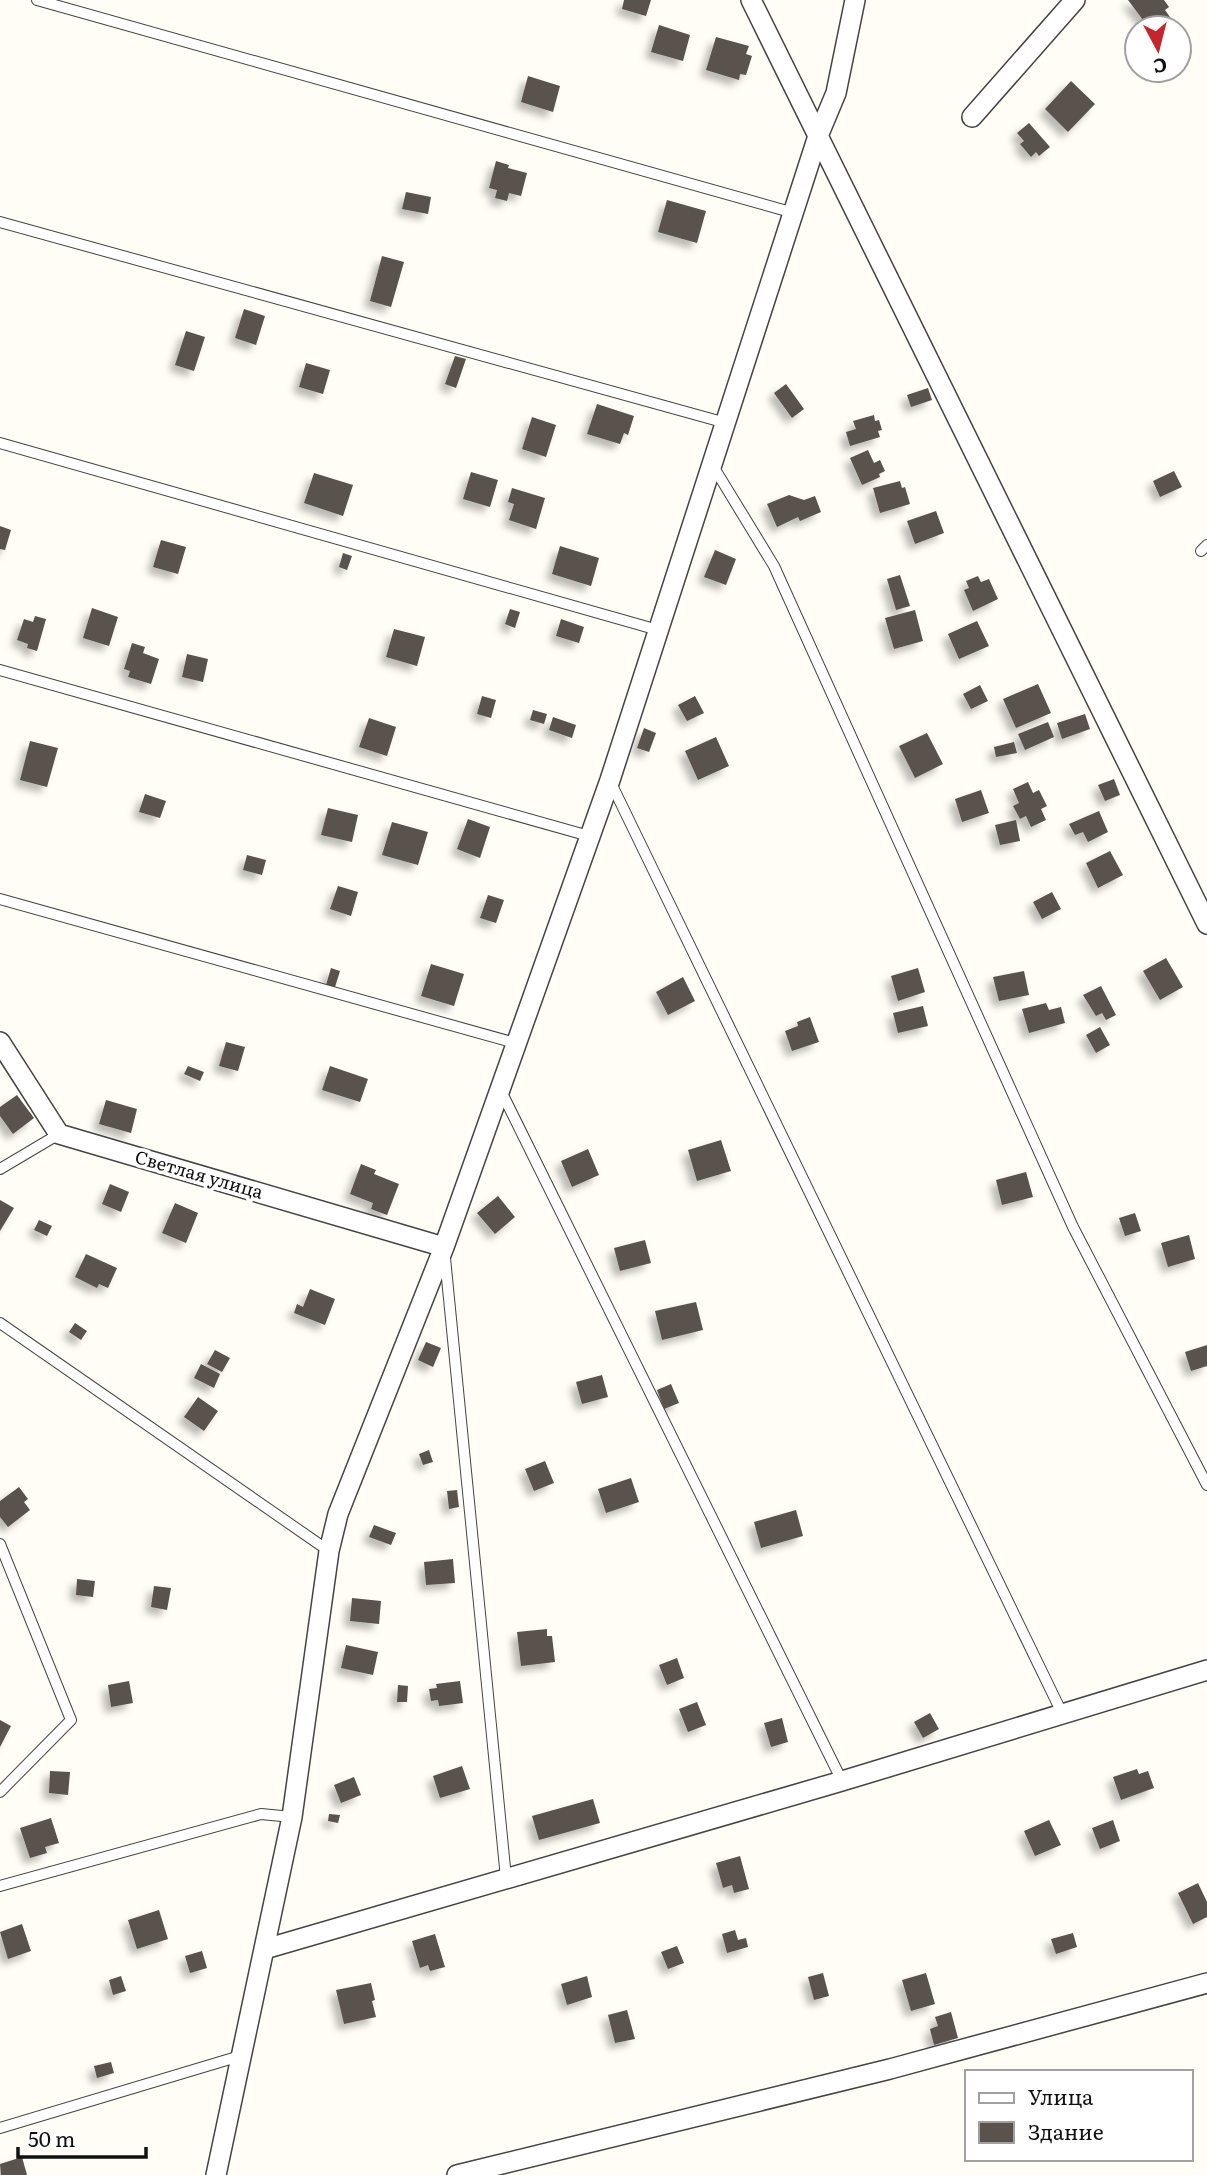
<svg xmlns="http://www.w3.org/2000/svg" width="1207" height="2175" viewBox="0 0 1207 2175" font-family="Literata,serif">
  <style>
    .building { fill: #5a524d; filter: url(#shadow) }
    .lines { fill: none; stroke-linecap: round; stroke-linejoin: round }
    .service-casing { stroke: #444; stroke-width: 12 }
    .minor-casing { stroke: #444; stroke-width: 22 }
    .service { stroke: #fff; stroke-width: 10 }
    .minor { stroke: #fff; stroke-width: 19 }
    .labels { text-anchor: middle; stroke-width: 7; stroke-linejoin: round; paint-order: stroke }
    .street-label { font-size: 18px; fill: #111; stroke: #fff }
  </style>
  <defs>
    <filter id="shadow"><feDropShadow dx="-6" dy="6" stdDeviation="3.5" flood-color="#0004"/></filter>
  </defs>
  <rect width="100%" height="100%" fill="#fffdf5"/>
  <path class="building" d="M624 0H651L646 16 622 9Z
    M1128 0H1164L1169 7 1165 10 1175 24 1170 28H1149Z
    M659 25 690 35 683 61 651 52Z
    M716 37 749 46 746 54 752 56 746 75 740 74 739 80 706 70Z
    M528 76 560 86 553 112 521 102Z
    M1071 81 1095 104 1068 132 1045 109Z
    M1029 123 1050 147 1039 156 1036 152 1031 157 1020 144 1024 141 1017 133Z
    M496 161 509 165 508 168 527 173 521 196 509 193 507 201 495 198 497 190 489 188Z
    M406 192 431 197 428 214 402 209Z
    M667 200 706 211 697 243 658 232Z
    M382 256 404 262 391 307 370 301Z
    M244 309 265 316 256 345 235 338Z
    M186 331 205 337 194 371 175 365Z
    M455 356 466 359 456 388 445 384Z
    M306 363 330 370 323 394 299 387Z
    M786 384 804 409 792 418 774 393Z
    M928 388 932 400 911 407 907 395Z
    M597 404 634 416 628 435 624 433 620 444 587 434Z
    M874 415 875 421 879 420 882 430 878 431 880 437 850 446 846 432 856 429 853 421Z
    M532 417 556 425 546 457 522 449Z
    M868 450 874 463 880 460 885 471 879 474 880 477 862 485 850 458Z
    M1174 471 1182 487 1160 497 1153 481Z
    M471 472 498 480 490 507 463 499Z
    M314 473 353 485 343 516 304 503Z
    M900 481 902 488 905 487 910 504 880 513 873 488Z
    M512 488 545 498 536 529 509 520 514 504 508 502Z
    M789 495 804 500 815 496 821 512 800 521 798 517 777 527 767 504Z
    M936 511 944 533 915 544 907 521Z
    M0 526 11 530 5 550 0 549Z
    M161 540 186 547 178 574 153 567Z
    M560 546 599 558 591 586 552 574Z
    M715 550 736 559 726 585 704 577Z
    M343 553 352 556 347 570 339 567Z
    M900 575 910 606 896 610 887 579Z
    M978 576 981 582 989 579 998 599 973 611 964 590 969 588 966 581Z
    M92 608 118 617 109 646 83 638Z
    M510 609 520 612 515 628 505 624Z
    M915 610 923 641 894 649 885 618Z
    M35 616 46 619 37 651 27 648 28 644 17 640 24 619 33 622Z
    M561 619 584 627 579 643 556 636Z
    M977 621 989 646 959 659 948 634Z
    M394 629 425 637 417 666 386 657Z
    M132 643 145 647 143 653 159 659 151 684 128 677 130 671 124 669Z
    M187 654 208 659 203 682 182 677Z
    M1038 684 1051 713 1016 728 1003 699Z
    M980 685 988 701 971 709 963 694Z
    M482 696 496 700 491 718 477 714Z
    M695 696 704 713 687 721 678 705Z
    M533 710 547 714 544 724 530 720Z
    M1085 714 1090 729 1062 739 1057 723Z
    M553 717 576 725 572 738 549 730Z
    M369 718 396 727 387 756 359 747Z
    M1048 722 1054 737 1025 750 1018 734Z
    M644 728 656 733 649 752 637 748Z
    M927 733 943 764 915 778 899 746Z
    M716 737 729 766 698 780 685 751Z
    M30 741 58 748 47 787 20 780Z
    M1014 742 1017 753 996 757 994 747Z
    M1114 779 1120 795 1105 801 1098 785Z
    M1028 782 1033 793 1039 790 1047 806 1041 809 1046 820 1031 827 1026 816 1020 819 1013 806 1019 803 1013 789Z
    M981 790 989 813 962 822 955 799Z
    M145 794 166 801 160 818 139 812Z
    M328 808 358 815 352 842 321 835Z
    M1099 811 1108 832 1088 842 1083 832 1075 835 1069 824Z
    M468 819 490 827 480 858 457 849Z
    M1016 820 1020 841 1000 845 995 825Z
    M392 822 428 832 418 865 382 855Z
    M1110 851 1123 875 1098 888 1086 863Z
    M247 855 266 860 262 875 243 870Z
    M338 886 358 892 351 916 330 909Z
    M1052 892 1061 909 1042 919 1033 902Z
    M488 895 504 900 496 923 480 918Z
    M1166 958 1183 987 1160 1000 1143 971Z
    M431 964 464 974 454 1006 421 996Z
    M331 968 340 971 335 987 326 985Z
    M918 968 925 992 898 1001 891 976Z
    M1024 971 1029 995 999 1001 993 977Z
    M683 977 695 1001 668 1015 656 992Z
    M1101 986 1116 1015 1106 1020 1102 1013 1096 1016 1083 995Z
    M1046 1003 1049 1010 1061 1007 1065 1023 1029 1033 1022 1009Z
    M923 1006 928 1026 898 1033 893 1013Z
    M810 1017 819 1042 792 1051 785 1031 798 1026 797 1022Z
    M1100 1027 1110 1045 1096 1053 1086 1035Z
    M226 1042 245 1047 238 1071 219 1066Z
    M188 1066 204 1072 200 1081 184 1074Z
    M330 1066 368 1079 360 1102 322 1090Z
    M17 1095 34 1118 13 1134 0 1116V1107Z
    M106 1100 137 1109 131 1133 99 1124Z
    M721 1140 731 1171 697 1181 688 1150Z
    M588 1149 599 1175 572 1187 561 1161Z
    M361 1164 376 1170 374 1174 399 1184 387 1215 371 1209 373 1203 350 1194Z
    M1026 1172 1033 1197 1002 1205 996 1180Z
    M110 1184 129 1192 121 1212 102 1204Z
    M498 1196 515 1217 495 1234 477 1213Z
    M0 1200 14 1208 0 1231Z
    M175 1203 198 1213 186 1243 162 1233Z
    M1135 1213 1141 1231 1125 1236 1119 1218Z
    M39 1220 52 1226 47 1236 34 1230Z
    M1189 1235 1195 1259 1168 1267 1161 1243Z
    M645 1240 651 1263 620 1271 614 1248Z
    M86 1254 117 1268 108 1288 99 1284 97 1288 75 1277Z
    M310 1289 335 1299 325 1325 294 1313 297 1304 303 1307Z
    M696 1302 703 1330 662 1340 655 1311Z
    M75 1323 87 1331 81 1340 69 1332Z
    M426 1342 441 1348 433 1367 418 1360Z
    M1207 1345V1366L1191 1371 1185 1352Z
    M215 1350 230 1358 222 1372 207 1364Z
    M201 1364 220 1374 214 1388 194 1378Z
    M602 1375 608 1397 582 1404 576 1382Z
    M671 1384 679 1403 664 1409 657 1390Z
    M198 1397 218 1411 204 1431 184 1417Z
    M429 1450 433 1462 423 1465 419 1454Z
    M545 1461 554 1483 534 1491 525 1469Z
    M631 1478 639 1502 606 1513 598 1489Z
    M19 1487 28 1499 24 1502 30 1510 8 1527 0 1517V1501Z
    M457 1490 459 1507 449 1509 447 1491Z
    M796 1510 803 1536 761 1548 754 1522Z
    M374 1525 396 1533 391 1545 369 1537Z
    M453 1559 455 1583 426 1585 424 1562Z
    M77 1579 95 1581 93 1597 76 1595Z
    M154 1586 171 1588 167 1610 151 1607Z
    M352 1598 381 1601 379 1624 350 1621Z
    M547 1629V1636H552L555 1662 521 1666 517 1632Z
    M346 1645 378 1652 373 1675 341 1668Z
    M677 1658 684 1678 667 1685 659 1665Z
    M129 1681 133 1703 111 1707 108 1685Z
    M460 1681 463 1703 439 1706 438 1700 431 1701 429 1689 437 1688 436 1684Z
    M398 1685 408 1686 407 1702H397Z
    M697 1702 706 1725 688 1732 679 1709Z
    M930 1713 939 1729 923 1738 914 1722Z
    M782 1718 788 1742 771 1747 764 1723Z
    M0 1720 11 1726 0 1747Z
    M462 1766 470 1789 440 1798 433 1776Z
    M1137 1769 1139 1774 1148 1771 1154 1788 1121 1800 1113 1777Z
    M50 1771 70 1772 68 1795 49 1793Z
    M354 1777 361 1795 341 1803 334 1785Z
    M593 1799 600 1823 539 1840 532 1816Z
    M329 1814 340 1815 338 1823 328 1821Z
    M51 1818 59 1843 45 1847 47 1853 30 1858 20 1828Z
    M1049 1820 1061 1845 1035 1856 1024 1831Z
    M1113 1820 1120 1841 1100 1849 1092 1828Z
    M740 1856 749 1889 734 1893 732 1885 723 1888 716 1863Z
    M1198 1883 1207 1902V1917L1193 1924 1178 1893Z
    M159 1910 168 1939 137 1949 128 1920Z
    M22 1924 31 1951 8 1959 0 1932Z
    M735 1930 738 1940 746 1938 748 1947 727 1953 722 1934Z
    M1073 1933 1077 1947 1056 1954 1051 1939Z
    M435 1934 445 1967 430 1971 428 1965 420 1968 412 1941Z
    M677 1946 684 1963 668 1969 661 1952Z
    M202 1951 207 1968 190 1973 185 1956Z
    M823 1973 829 1996 814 2000 808 1977Z
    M926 1973 935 2004 911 2011 902 1980Z
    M121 1976 126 1991 113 1995 109 1980Z
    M587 1976 592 1997 567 2005 561 1984Z
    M371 1983 375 2000 372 2001 376 2017 344 2024 336 1990Z
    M627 2010 635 2039 615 2043 608 2015Z
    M951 2012 958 2038 934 2045 930 2029 938 2026 935 2017Z
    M111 2062 114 2073 97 2078 94 2066Z
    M22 2157 27 2175H1L0 2164Z"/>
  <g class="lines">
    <defs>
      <path id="service" d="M37 0 794 213
        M0 222 726 423
        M0 443 658 630
        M713 466 774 566 1073 1227 1207 1485
        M1201 551 1207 545
        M0 670 589 836
        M610 781 1062 1713
        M0 899 515 1043
        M501 1091 842 1781
        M0 1169 59 1134
        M445 1258 506 1878
        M0 1323 329 1551
        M0 1544 71 1720 0 1792
        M0 1886 261 1814 292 1817
        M0 2128 240 2056"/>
      <path id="minor" d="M751 0 1207 924
        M972 117 1075 0
        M0 1042 59 1134 444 1247
        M265 1949 842 1781 1207 1670
        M216 2175 292 1817 329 1551 338 1514 444 1247 610 780 818 136 836 93 855 0
        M457 2175 890 2069 1207 1983"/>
    </defs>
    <use href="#service" class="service-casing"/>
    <use href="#minor" class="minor-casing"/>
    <use href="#service" class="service"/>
    <use href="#minor" class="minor"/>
  </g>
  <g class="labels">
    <g class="street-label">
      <text transform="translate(199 1175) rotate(16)" y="6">Светлая улица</text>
    </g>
  </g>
  <rect x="965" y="2070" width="228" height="91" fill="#ffffff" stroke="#a0a0a0" stroke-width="2"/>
  <rect x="979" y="2093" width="35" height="10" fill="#ffffff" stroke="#a0a0a0" stroke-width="2"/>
  <text x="1028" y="2105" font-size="21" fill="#111111">Улица</text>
  <rect x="979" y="2122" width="35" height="21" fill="#5a524d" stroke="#a0a0a0" stroke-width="2"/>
  <text x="1028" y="2140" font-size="21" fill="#111111">Здание</text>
  <g transform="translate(1158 49) rotate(173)"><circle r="33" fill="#ffffff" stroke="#a0a0a0" stroke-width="2"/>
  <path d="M0-5L12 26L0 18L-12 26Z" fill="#c4262e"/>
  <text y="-10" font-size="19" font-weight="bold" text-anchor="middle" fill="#111111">С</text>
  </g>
  <path d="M18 2147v10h128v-10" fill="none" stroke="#111111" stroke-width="3.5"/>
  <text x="28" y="2147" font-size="21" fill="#111111" stroke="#ffffff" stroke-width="5" paint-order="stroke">50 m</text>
</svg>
